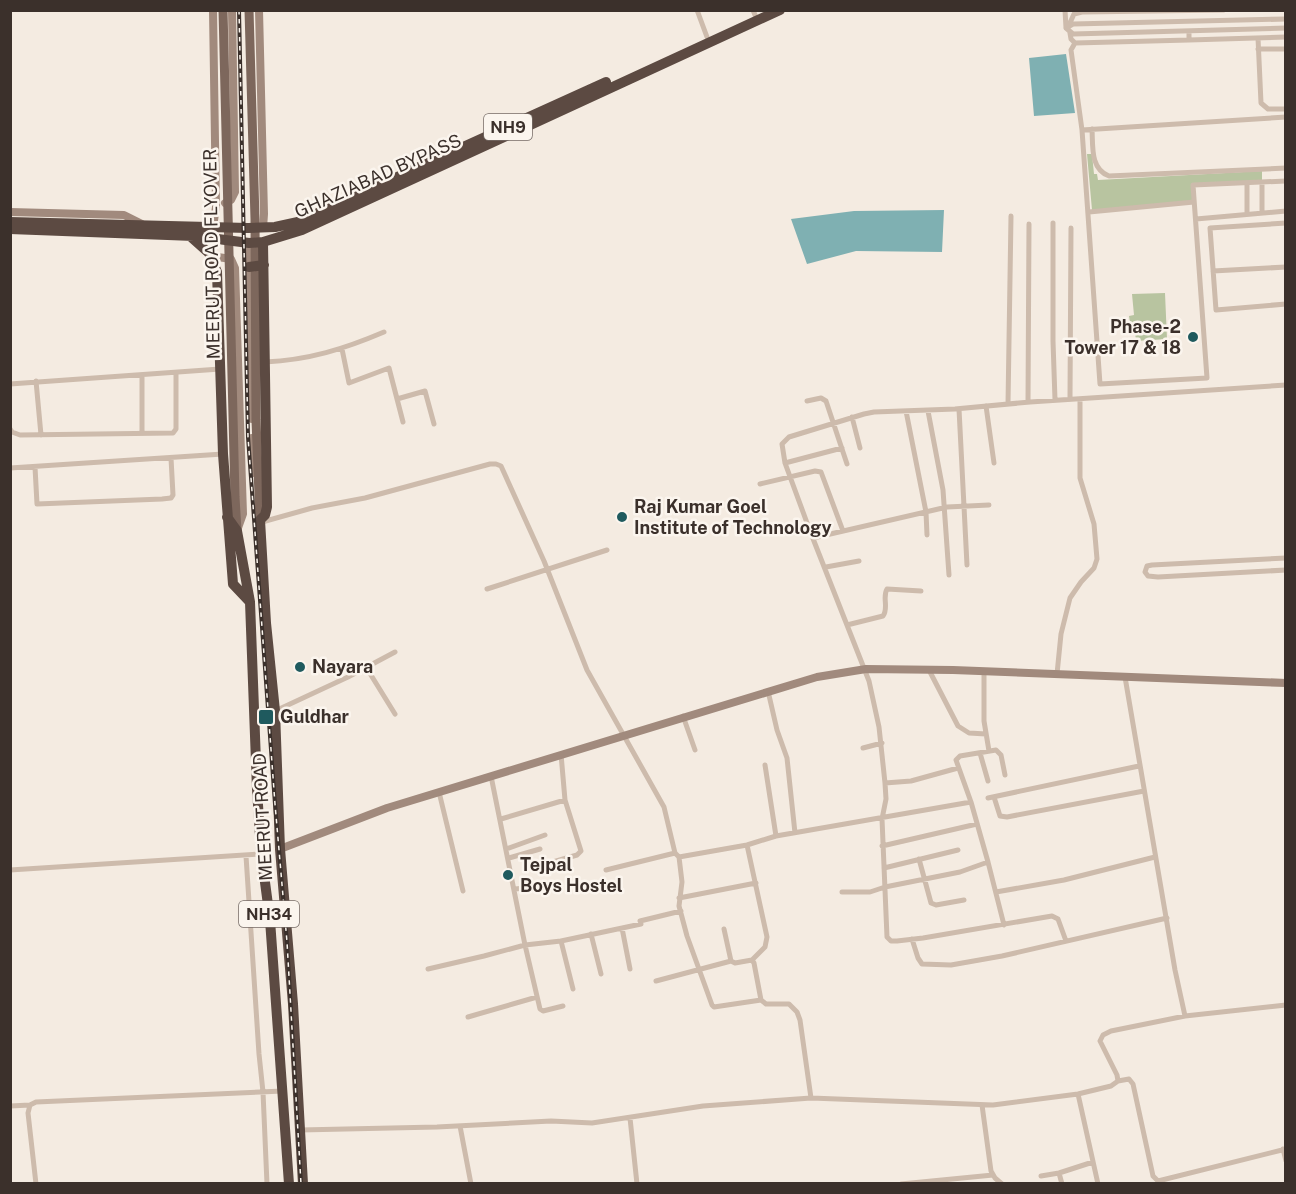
<svg xmlns="http://www.w3.org/2000/svg" width="1296" height="1194" viewBox="0 0 1296 1194" font-family="'Public Sans',sans-serif">
  <style>
    .green { fill: #b8c4a0 }
    .water { fill: #7fb0b2 }
    .lines { fill: none; stroke-linecap: round; stroke-linejoin: round }
    .street { stroke: #cdbbac; stroke-width: 5 }
    .secondary { stroke: #a18a7d; stroke-width: 8 }
    .primary { stroke: #7d675c; stroke-width: 9 }
    .highway { stroke: #5c4a42; stroke-width: 10 }
    .rail-casing { stroke: #3b302b; stroke-width: 4 }
    .rail { stroke: #fbf5ee; stroke-width: 1.5; stroke-dasharray: 4.5; stroke-linecap: butt }
    .poi-dot { fill: #1f5a5e; stroke: #fbf5ee; stroke-width: 2 }
    .labels { text-anchor: middle; stroke-width: 5; stroke-linejoin: round; paint-order: stroke }
    .shield { fill: #fbf5ee; stroke: #756b66; stroke-width: 1.5 }
    .shield-label { font-size: 16px; font-weight: bold; fill: #3b302b }
    .street-label { font-size: 18px; fill: #3b302b; stroke: #fbf5ee }
    .poi-label { font-size: 18px; font-weight: bold; fill: #3b302b; stroke: #fbf5ee; text-anchor: start }
  </style>
  <rect width="100%" height="100%" fill="#f4ebe1"/>
  <path class="green" d="M1087 154H1092L1094 174H1097L1098 180 1262 171V181L1194 185 1193 201 1092 210Z
    M1165 293 1167 339 1136 341 1134 323H1130L1129 316 1134 315 1132 294Z"/>
  <path class="water" d="M1066 54 1075 113 1034 116 1029 58Z
    M944 210 942 252 856 251 807 264 791 219 854 211Z"/>
  <g class="lines">
    <path class="street" d="M697 10 707 37
      M753 10 755 15
      M1065 10 1066 28
      M1286 19 1073 24 1066 28 1073 34 1286 28
      M1069 25 1074 14 1082 12 1224 10
      M1070 33 1071 39 1075 43 1189 40V31
      M1258 38 1261 103 1268 109H1286
      M1189 40 1286 37
      M1075 43 1071 50 1082 130 1100 384 1207 378 1193 185 1286 181
      M1258 49H1286
      M1092 129C1093 146 1090 169 1109 176L1286 168
      M1082 130 1286 117
      M1247 183V214
      M1089 212 1194 202
      M1262 213V182
      M1196 219 1286 211
      M1053 223V341L1055 400
      M1286 223 1210 228 1216 310 1286 304
      M1213 271 1286 267
      M342 349 349 383 389 368 403 422
      M265 362C309 360 344 349 384 332
      M36 381 41 435
      M10 384 220 369
      M397 399 425 391 434 424
      M1070 399 1071 228
      M807 401 821 398 826 401 847 464
      M1028 402 1029 224
      M1008 404 1011 216
      M986 406 994 463
      M959 409 967 565
      M906 411 926 512 927 535
      M928 411 943 490 949 575
      M852 417 860 448
      M10 429 12 432 20 435 173 433 176 429V373
      M142 433V376
      M785 463 842 448
      M35 467 37 504 162 499 171 498 173 495 171 458
      M10 468 223 454
      M760 484 815 471 821 472 843 531
      M262 522 312 508 365 498 490 464H496L501 466 544 561 587 670 664 807 675 853 679 857 747 845 776 836 971 802
      M813 538 947 507 989 505
      M1286 558 1152 565 1147 566 1145 572 1148 576 1158 577 1286 570
      M826 567 859 561
      M487 589 607 550
      M847 625 883 616C889 608 882 597 887 589L921 591
      M366 667 395 714
      M929 670 958 726 969 733 986 734
      M984 671V721L989 751
      M1057 674 1061 634 1070 598 1081 582 1094 568 1097 559 1094 524 1080 478V399
      M1125 677 1175 970 1185 1016
      M768 691 777 730 787 758 795 833
      M275 711 348 677 395 652
      M683 716 695 750
      M863 748 882 743
      M980 753 988 781
      M765 765 776 836
      M491 776 525 945 540 1009 543 1011 563 1006
      M885 783 911 781 958 768
      M439 792 463 891
      M994 797 1000 816 1007 817 1144 791
      M988 798 1139 766
      M501 819 565 800
      M747 845 767 937 765 947 752 960
      M882 846 977 824
      M506 849 545 835
      M246 856 259 1054 263 1092 267 1184
      M679 857 682 882 679 906 687 936 712 1005 714 1007 761 1000
      M509 858 540 849
      M919 859 931 903 936 905 964 900
      M546 864 577 855 581 851 565 800 561 754
      M884 868 958 850
      M10 870 261 854
      M606 870 675 853
      M515 889 555 885
      M842 892H870L885 887 960 872 988 862
      M996 892 1064 880 1155 857
      M679 898 756 883
      M640 921 681 911
      M252 922 270 920
      M1004 925 988 862 971 802 956 760 960 756 996 750 1001 755 1005 775
      M622 928 630 969
      M724 929 731 961 735 963 752 960 754 963 761 1000 766 1004H789L797 1012 800 1020 811 1098
      M591 934 601 974
      M912 939 918 958 922 964 951 965 1002 956 1167 918
      M561 941 573 989
      M1066 941 1058 919 1052 916 923 938 897 941H891L887 937 882 819 886 799 885 783 879 727 869 681 810 531 785 463 782 444 789 437 864 414 874 412 955 409 1030 402 1286 385
      M428 969 484 956 525 945 561 941 641 924
      M656 981 731 961
      M468 1017 537 997
      M1118 1081 1129 1079 1133 1084 1153 1176 1158 1181 1286 1149
      M1078 1094 1098 1184
      M982 1105 991 1171 995 1178 1002 1184
      M10 1106 30 1105
      M630 1118 637 1184
      M460 1126 471 1184
      M300 1130 437 1127 551 1121 592 1123 703 1106 811 1098 993 1105 1078 1094 1111 1086 1118 1081 1117 1075 1100 1041 1103 1035 1111 1031 1185 1016 1286 1005
      M1283 1149 1286 1161
      M1059 1173 1062 1184
      M1041 1176 1059 1173 1093 1162
      M36 1184 28 1113 30 1105 36 1102 283 1091
      M901 1184 993 1175"/>
    <path class="secondary" d="M213 10 216 207 213 227
      M259 10 264 214 263 228
      M225 203 231 200 235 192 232 10
      M10 212 124 215 142 224
      M249 243 252 419
      M211 256 231 259 235 268 243 514 238 528
      M252 438 254 473
      M280 849 387 808 817 677 866 669 953 670 1286 683"/>
    <path class="primary" d="M223 10 235 497 237 531
      M249 10 255 219 256 420 260 520"/>
    <path class="highway" d="M10 222 248 228 275 227 298 222 606 82
      M10 229 194 236 249 243 263 242 302 230 780 10
      M190 236 209 253 217 272 223 454 233 584 250 602
      M263 242 267 507 265 515 260 520 266 623 275 711 280 849 293 1004 303 1184
      M249 267 264 265
      M227 517 237 531 250 602 257 789 261 852 270 920 289 1184"/>
    <defs>
      <path id="rail" d="M239 10 248 437 275 804 287 942 301 1184"/>
    </defs>
    <use href="#rail" class="rail-casing"/>
    <use href="#rail" class="rail"/>
  </g>
  <g class="poi-dot">
    <circle cx="1193" cy="337" r="6"/>
    <circle cx="622" cy="517" r="6"/>
    <circle cx="300" cy="667" r="6"/>
    <rect x="258" y="709" width="16" height="16" rx="3"/>
    <circle cx="508" cy="875" r="6"/>
  </g>
  <g class="labels">
    <g class="shield">
      <rect x="484" y="114" width="48" height="26" rx="4.5"/>
      <rect x="239" y="901" width="60" height="26" rx="4.5"/>
    </g>
    <g class="shield-label">
      <text x="508" y="133">NH9</text>
      <text x="269" y="920">NH34</text>
    </g>
    <g class="street-label">
      <text transform="translate(378 176) rotate(-24)" y="6">GHAZIABAD BYPASS</text>
      <text transform="translate(212 254) rotate(-91)" y="6">MEERUT ROAD FLYOVER</text>
      <text transform="translate(263 817) rotate(-93)" y="6">MEERUT ROAD</text>
    </g>
    <g class="poi-label">
      <text x="1181" y="333" text-anchor="end">Phase-2<tspan x="1181" dy="21">Tower 17 &amp; 18</tspan></text>
      <text x="634" y="513">Raj Kumar Goel<tspan x="634" dy="21">Institute of Technology</tspan></text>
      <text x="312" y="673">Nayara</text>
      <text x="280" y="723">Guldhar</text>
      <text x="520" y="871">Tejpal<tspan x="520" dy="21">Boys Hostel</tspan></text>
    </g>
  </g>
  <rect width="1296" height="1194" fill="none" stroke="#3b302b" stroke-width="24"/>
</svg>
